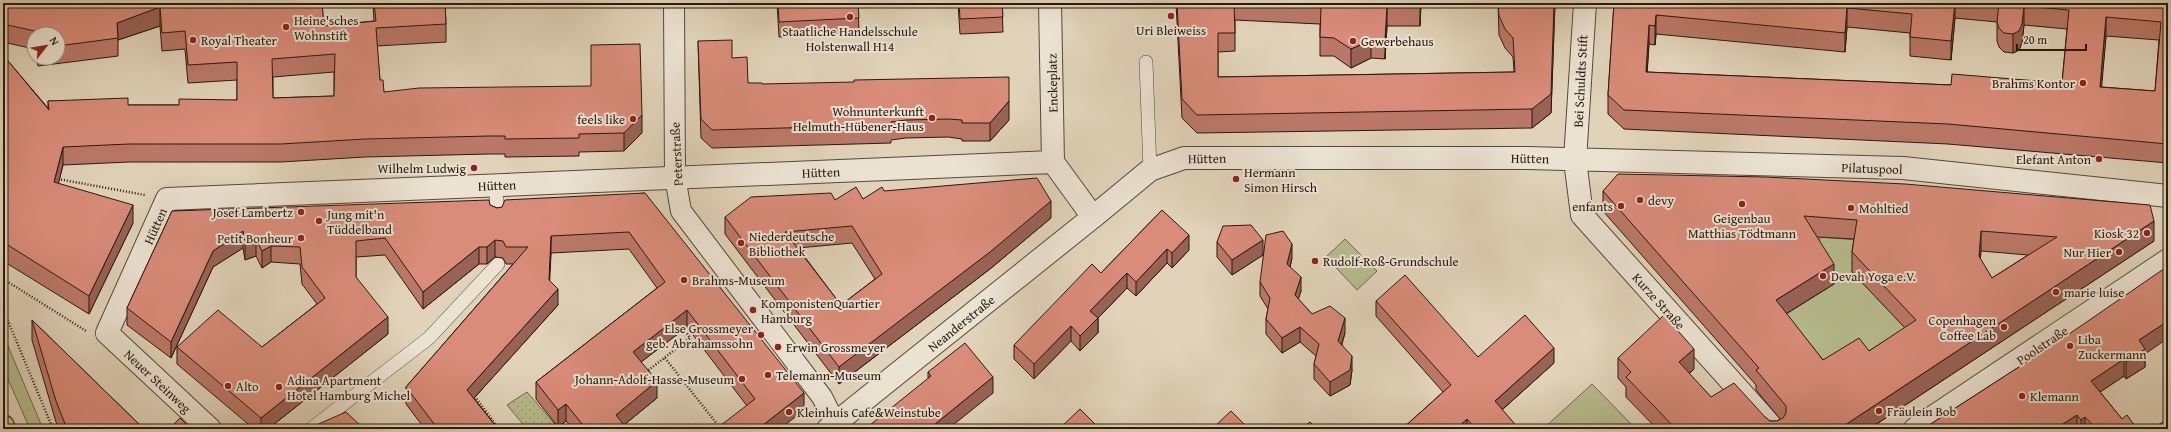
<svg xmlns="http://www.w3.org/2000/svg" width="2171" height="432" viewBox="0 0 2171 432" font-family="'Gentium Book Plus',serif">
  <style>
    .green { fill: #b6bb8d; stroke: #6e6a4e }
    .park { fill: url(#park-dots); stroke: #6e6a4e }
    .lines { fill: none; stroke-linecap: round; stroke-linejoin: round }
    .service-casing { stroke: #55483a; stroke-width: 14 }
    .pedestrian-casing { stroke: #55483a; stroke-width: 22 }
    .minor-casing { stroke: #55483a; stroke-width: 24 }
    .primary-casing { stroke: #271a0f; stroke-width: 24 }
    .path { stroke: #271a0f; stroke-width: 2.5; stroke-dasharray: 1 2; stroke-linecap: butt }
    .service { stroke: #ebe2d2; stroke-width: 13 }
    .pedestrian { stroke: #ebe2d2; stroke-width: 20 }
    .minor { stroke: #ebe2d2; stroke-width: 22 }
    .primary { stroke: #e0ba7c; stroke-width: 22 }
    .wall { fill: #bb7868; stroke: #271a0f; fill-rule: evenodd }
    .shaded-wall { fill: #986255; stroke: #271a0f }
    .building { fill: #d98c79; stroke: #271a0f; fill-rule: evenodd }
    .poi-dot { fill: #8f2418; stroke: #ebe2d2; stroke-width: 1.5 }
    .labels { text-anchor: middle; stroke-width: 4; stroke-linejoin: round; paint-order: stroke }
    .poi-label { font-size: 13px; fill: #271a0f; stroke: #ebe2d2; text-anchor: start }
    .street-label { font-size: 13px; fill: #271a0f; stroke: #ebe2d2 }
  </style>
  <defs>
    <pattern id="park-dots" width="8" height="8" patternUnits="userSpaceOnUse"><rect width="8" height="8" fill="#b6bb8d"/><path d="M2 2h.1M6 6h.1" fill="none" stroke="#9ca078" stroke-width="1.8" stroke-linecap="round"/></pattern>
  </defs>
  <rect width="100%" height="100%" fill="#e0d3b9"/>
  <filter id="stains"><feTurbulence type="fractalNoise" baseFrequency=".005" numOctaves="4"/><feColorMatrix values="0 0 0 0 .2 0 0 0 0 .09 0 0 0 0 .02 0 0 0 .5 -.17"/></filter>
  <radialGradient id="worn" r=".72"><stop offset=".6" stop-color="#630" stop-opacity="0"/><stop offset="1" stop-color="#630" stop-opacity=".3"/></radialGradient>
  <path class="green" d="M1670 235 1819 249 1820 237 1857 240 1852 272 1914 337 1823 380Z
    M1345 239 1377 271 1357 290 1326 257Z
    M3 334 43 429H30L3 368Z
    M1592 384 1636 429H1543Z"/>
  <path class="park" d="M527 392 559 429H527L507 405Z"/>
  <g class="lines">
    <defs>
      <path id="service" d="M1146 62 1150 170
        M496 185 497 217
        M311 429 429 338 498 264"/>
      <path id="pedestrian" d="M674 3 675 177 681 211 822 397 835 423"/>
      <path id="minor" d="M1050 3 1053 162
        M1585 3 1575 160 1582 215 1774 429
        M1053 162 1093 217 1150 170 1184 158H1527L1903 168 2168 196
        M210 429 107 333 167 199 1053 162
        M828 429 1093 217
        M1915 429 2168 260"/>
      <path id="primary" d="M3 426 4 429"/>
    </defs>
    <use href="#service" class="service-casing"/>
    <use href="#pedestrian" class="pedestrian-casing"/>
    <use href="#minor" class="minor-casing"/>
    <use href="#primary" class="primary-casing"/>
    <path class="path" d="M58 179 145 195
      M3 283 8 282 86 331
      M3 309 53 429
      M665 358 721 429
      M646 372 690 338 683 327
      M473 394 499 429"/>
    <use href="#service" class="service"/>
    <use href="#pedestrian" class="pedestrian"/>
    <use href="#minor" class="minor"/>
    <use href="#primary" class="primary"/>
  </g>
  <path class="wall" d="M3 3H353L322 6 324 26 374 21 373 3H445L446 24V42L377 46 380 80 384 92 642 133 624 151 579 152V156L505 157V154H489L365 157 281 162H129L63 165 58 184 133 223 89 314 3 261V55L48 108V101L128 105H179L237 100V80L188 83 185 49 162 51 160 26 118 40V56L38 66 36 58H58V34H34V49L3 42ZM334 72V96L273 98V77Z
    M777 3H858L859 32 779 37Z
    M958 3H1002L1003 32 960 34Z
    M1176 3H1421L1420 26H1387L1385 59 1371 58 1351 68 1334 56H1320V24L1235 20V51L1218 52V77L1514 72 1513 57 1505 48 1499 35 1498 3H1555L1551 113 1532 128 1197 133 1182 118Z
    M1614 3H2168V163L1948 144 1624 129 1608 114V95ZM1955 18 1997 22V41L1999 47 2004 52 2013 53 2019 50 2022 43 2024 25 2067 29 2062 83 1951 85 1647 72 1649 44 1655 45 1656 34 1845 52 1847 27 1910 33V56L1951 60ZM2106 36 2159 40 2155 91 2101 87Z
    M698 41 732 58 748 83 1009 120 990 141H962V139L948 137 906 138 891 140V143L712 148 701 138Z
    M1603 191 2154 241 1869 429H1657L1626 397V387L1618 378V358L1694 369 1689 374 1711 397 1765 417 1770 421H1777L1780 419 1756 390V385L1603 211ZM1817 237 1854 239 1852 252V272L1905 328 1869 351 1823 360 1786 314 1834 284ZM1981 251 2028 255 1992 278 1980 259Z
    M645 193 804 410 747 406 687 327 641 362 657 398 624 425 627 429H573L566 421 558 427 536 399V382L657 288 629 249 551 253 549 280 558 305 474 398 498 429H425L406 404V387L513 264H506L503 258 495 257 487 264H479L423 309 385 255 356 257V277L388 334 268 429H254L177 364V347H262L317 304 302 284 300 264 271 262 262 268 256 256 245 260 243 248 213 267 171 358 127 325V308L172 211 490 205 497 208Z
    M863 199 1051 218 990 269 839 384 725 234V217L835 200ZM852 243 875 279 841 305 798 248Z
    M1162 210 1189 250 1172 268 1167 263 1136 296 1127 288 1098 318V333L1080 351 1071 341 1034 379 1014 359V345L1101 273Z
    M1217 242 1263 255 1232 275 1217 257Z
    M1292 258 1290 267 1301 291 1298 299 1312 314 1345 333 1342 344 1352 370 1350 385 1330 396 1314 379V364L1316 356 1300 342 1282 353 1266 334V319L1268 309 1260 296V282Z
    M1376 301 1478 357 1554 363 1502 410 1519 429H1402L1443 392 1376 316Z
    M32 320 144 429H59L56 422 32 340Z
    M2056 343 2145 354V367L2126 379 2124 376 2100 392 2122 419 2137 429H1923Z
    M928 372 993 393 928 378Z"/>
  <path class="shaded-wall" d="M1420 3H1421L1420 26Z
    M1554 3H1555L1551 113 1532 128V109Z
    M1955 3V18L1951 60V41Z
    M2024 6V25L2022 43 2019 50 2013 53V34Z
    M160 7V26L118 40 117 23Z
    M1387 7V26L1385 59V40Z
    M1847 8V27L1845 52V33Z
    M1656 15V34L1655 45V26Z
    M2106 17V36L2100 106V87Z
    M1649 25V44L1646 91V72Z
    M1371 40V58L1351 68V49Z
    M1009 101V120L990 141V123Z
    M642 115V133L624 151V133Z
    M63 147V165L54 201V182Z
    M1051 201V218L990 269 839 384V367Z
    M133 205V223L89 314V296Z
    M2154 221V241L1869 429H1839Z
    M243 231V248L213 267 171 358V342L213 251Z
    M1981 231V251L1979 276V256Z
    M1189 235V250L1172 268V253Z
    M551 236V253L549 296V280Z
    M256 239V256L245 260V243Z
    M495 240V257L487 264V247Z
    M1263 240V255L1232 275V260Z
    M1292 244V258L1287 279V264Z
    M271 246V262L262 268V251Z
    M479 247V264L423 309V292Z
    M1167 249V263L1136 296V282Z
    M1834 264V284L1776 320V300Z
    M1127 273V288L1098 318V333L1080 351V336L1090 311Z
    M1301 277V291L1295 310V295Z
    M558 289V305L467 406V390Z
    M687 310V327L633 368V352Z
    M388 317V334L268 429H261V418Z
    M1345 318V333L1338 355V341Z
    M2168 321V338L2145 354V367L2126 379V362L2139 340Z
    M1071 326V341L1034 379V364Z
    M1300 327V342L1282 353V338Z
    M1554 348V363L1495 416V401Z
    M1694 349V369L1679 382V362Z
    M1352 356V370L1350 385 1330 396V382Z
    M2124 359V376L2091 398V381Z
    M993 377V393L948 429H929Z
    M657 381V398L619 429 616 415Z
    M804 393V410L780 429H758Z
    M566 404V421L558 427V410Z
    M2077 415V429H2055Z
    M2085 417V429H2081V420Z
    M1467 419V429H1456Z"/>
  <path class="building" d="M3 3H322L324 26 376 21 374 3H445L446 24 376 28 380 80H383L384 92 419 88 591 86V45L640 44 642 115 624 133 579 134V138L505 139V136H489L365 139 281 144H129L63 147 54 182 133 205 89 296 3 242V55L49 110 48 101 128 98V105H179V99L237 100V62L188 65 185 31 162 33 160 7 117 23 118 38 58 46V34H35V31L3 24ZM335 54 334 96 273 98 272 59Z
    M778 3H858L859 18 779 22Z
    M959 3H1002L1003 17 960 19Z
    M1177 3H1234L1235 33H1218V77L1515 72 1513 38 1505 29 1499 16 1498 3H1554L1551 94 1532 109 1197 115 1182 99Z
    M1272 3H1420V7H1387L1385 40H1371L1351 49 1334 38 1320 37 1321 6Z
    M1614 3H1955L1951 41 1910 37 1912 14 1847 8 1845 33 1656 15 1655 26 1649 25 1646 72 1951 85 1952 74 2062 83 2069 10 2024 6 2022 24 2019 31 2013 34 2004 33 1999 28 1997 22 1999 3H1994H2168V144L1948 124 1624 110 1608 95ZM2106 17 2161 22 2155 91 2100 87Z
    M732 40V58L747 57 748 83H762V84L854 82V80L1009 77V101L990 123H962V120L948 119 906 120 891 122V125L712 130 701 119 698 41Z
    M1618 174 1765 177 1905 184 2150 205 2154 221 1839 429H1676L1626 377 1631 372 1618 358 1664 315 1694 349 1679 362 1711 397 1734 383 1765 417 1770 421H1777L1783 418 1786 413V406L1756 370 1759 368 1603 191ZM1804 216 1857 220 1852 252 1916 320 1869 351 1859 338 1823 360 1776 300 1834 264ZM1981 231 2057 237 1992 278 1979 256Z
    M1037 178 1051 201 990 252 839 367 725 217 751 197 831 193 835 200 856 187 863 199 882 187 884 191ZM852 226 882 274 841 305 785 232Z
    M645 193 804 393 758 429H716L755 399 687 310 633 352 657 381 616 415 627 429H586L566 404 558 410 536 382 665 282 629 232 551 236 549 280 558 289 467 390 498 429H438L406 387 528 247H506L503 241 495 240 487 247H479L423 292 385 238 356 241V277L388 317 261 418 177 347 218 310 262 347 325 298 302 267 300 247 271 246 262 251 256 239 245 243 243 231 213 251 171 342 127 308 172 211 489 200 490 205 497 208 502 207 505 200Z
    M1162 210 1189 235 1172 253 1167 249 1136 282 1127 273 1090 311 1098 318 1080 336 1071 326 1034 364 1014 345 1092 264 1101 273Z
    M1251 225 1263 240 1232 260 1217 242 1223 226Z
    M1283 231 1292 244 1287 264 1301 277 1295 295 1312 314 1330 306 1345 318 1338 341 1352 356 1350 370 1330 382 1314 364 1319 344 1300 327 1282 338 1266 319 1270 298 1260 282 1266 235Z
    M2168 266V321L2139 340 2145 349 2126 362 2124 359 2091 381 2122 419 2127 415 2137 429H2097L2085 417 2081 420 2077 415 2055 429H1923L2056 343Z
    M1405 275 1478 357 1525 315 1554 348 1495 401 1519 429H1476L1467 419 1456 429H1402L1451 385 1376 301Z
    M32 320 144 429H67L56 401Z
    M965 343 993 377 929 429H865L931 376 928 372Z
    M1080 409 1100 429H1059Z
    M1231 411 1249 429H1212Z
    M346 412 364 429H307Z
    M180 418 191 429H169Z
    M2168 418V429H2153Z
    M1310 422 1317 429H1301Z
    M695 424 703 429H688Z"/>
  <g class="poi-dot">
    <circle cx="1171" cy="16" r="4"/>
    <circle cx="850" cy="17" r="4"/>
    <circle cx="286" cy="27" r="4"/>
    <circle cx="193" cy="40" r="4"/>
    <circle cx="1353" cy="41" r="4"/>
    <circle cx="2083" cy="83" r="4"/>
    <circle cx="932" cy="118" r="4"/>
    <circle cx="633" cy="119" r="4"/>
    <circle cx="2099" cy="159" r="4"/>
    <circle cx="474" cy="168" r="4"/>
    <circle cx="1236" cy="179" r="4"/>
    <circle cx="1640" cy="200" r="4"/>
    <circle cx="1742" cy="204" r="4"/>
    <circle cx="1621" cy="206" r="4"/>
    <circle cx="1851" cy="208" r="4"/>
    <circle cx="301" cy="212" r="4"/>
    <circle cx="319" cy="221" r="4"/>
    <circle cx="2147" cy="233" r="4"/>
    <circle cx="301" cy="238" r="4"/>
    <circle cx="741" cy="243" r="4"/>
    <circle cx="2119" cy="252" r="4"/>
    <circle cx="1315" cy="261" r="4"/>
    <circle cx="1823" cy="276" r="4"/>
    <circle cx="684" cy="280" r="4"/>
    <circle cx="2056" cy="292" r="4"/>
    <circle cx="753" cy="310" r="4"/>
    <circle cx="2004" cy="327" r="4"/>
    <circle cx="761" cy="335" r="4"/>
    <circle cx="2070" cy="346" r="4"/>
    <circle cx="778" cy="347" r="4"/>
    <circle cx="768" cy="375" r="4"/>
    <circle cx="742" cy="379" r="4"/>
    <circle cx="228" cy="386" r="4"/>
    <circle cx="279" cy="387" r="4"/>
    <circle cx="2022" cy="396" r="4"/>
    <circle cx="1879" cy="411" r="4"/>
    <circle cx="789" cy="412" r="4"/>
  </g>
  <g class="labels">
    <g class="poi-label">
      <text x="294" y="25">Heine'sches<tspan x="294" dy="15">Wohnstift</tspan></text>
      <text x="1171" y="35" text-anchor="middle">Uri Bleiweiss</text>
      <text x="850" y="36" text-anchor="middle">Staatliche Handelsschule<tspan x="850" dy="15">Holstenwall H14</tspan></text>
      <text x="201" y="45">Royal Theater</text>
      <text x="1361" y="46">Gewerbehaus</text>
      <text x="2075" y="88" text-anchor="end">Brahms Kontor</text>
      <text x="924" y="116" text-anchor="end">Wohnunterkunft<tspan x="924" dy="15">Helmuth-Hübener-Haus</tspan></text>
      <text x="625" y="124" text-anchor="end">feels like</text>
      <text x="2091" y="164" text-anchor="end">Elefant Anton</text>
      <text x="466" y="173" text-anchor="end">Wilhelm Ludwig</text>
      <text x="1244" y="177">Hermann<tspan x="1244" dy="15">Simon Hirsch</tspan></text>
      <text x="1648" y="205">devy</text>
      <text x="1613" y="211" text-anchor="end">enfants</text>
      <text x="1859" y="213">Mohltied</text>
      <text x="293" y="217" text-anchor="end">Josef Lambertz</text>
      <text x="327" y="219">Jung mit'n<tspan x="327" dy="15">Tüddelband</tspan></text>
      <text x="1742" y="223" text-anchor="middle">Geigenbau<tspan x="1742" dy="15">Matthias Tödtmann</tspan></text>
      <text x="2139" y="238" text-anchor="end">Kiosk 32</text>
      <text x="749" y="241">Niederdeutsche<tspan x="749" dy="15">Bibliothek</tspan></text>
      <text x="293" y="243" text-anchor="end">Petit Bonheur</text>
      <text x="2111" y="257" text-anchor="end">Nur Hier</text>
      <text x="1323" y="266">Rudolf-Roß-Grundschule</text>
      <text x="1831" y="281">Devah Yoga e.V.</text>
      <text x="692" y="285">Brahms-Museum</text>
      <text x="2064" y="297">marie luise</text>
      <text x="761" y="308">KomponistenQuartier<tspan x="761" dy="15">Hamburg</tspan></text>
      <text x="1996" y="325" text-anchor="end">Copenhagen<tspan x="1996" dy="15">Coffee Lab</tspan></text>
      <text x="753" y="333" text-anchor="end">Else Grossmeyer<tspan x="753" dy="15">geb. Abrahamssohn</tspan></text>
      <text x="2078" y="344">Liba<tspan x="2078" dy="15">Zuckermann</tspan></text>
      <text x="786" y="352">Erwin Grossmeyer</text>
      <text x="776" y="380">Telemann-Museum</text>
      <text x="734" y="384" text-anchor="end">Johann-Adolf-Hasse-Museum</text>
      <text x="287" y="385">Adina Apartment<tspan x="287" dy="15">Hotel Hamburg Michel</tspan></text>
      <text x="236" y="391">Alto</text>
      <text x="2030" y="401">Klemann</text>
      <text x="1887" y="416">Fräulein Bob</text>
      <text x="797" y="417">Kleinhuis Cafe&amp;Weinstube</text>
    </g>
    <g class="street-label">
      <text transform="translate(1580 81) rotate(-87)" y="5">Bei Schuldts Stift</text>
      <text transform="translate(1052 83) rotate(-91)" y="5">Enckeplatz</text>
      <text transform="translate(676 154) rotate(-93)" y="5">Peterstraße</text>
      <text transform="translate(1207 158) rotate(-1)" y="5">Hütten</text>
      <text transform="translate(1530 158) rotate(1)" y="5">Hütten</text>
      <text transform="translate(1872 168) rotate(2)" y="5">Pilatuspool</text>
      <text transform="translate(821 172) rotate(-2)" y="5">Hütten</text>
      <text transform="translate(497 185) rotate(-2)" y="5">Hütten</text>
      <text transform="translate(155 226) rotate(-66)" y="5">Hütten</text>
      <text transform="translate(1659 301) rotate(48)" y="5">Kurze Straße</text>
      <text transform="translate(961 323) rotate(-39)" y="5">Neanderstraße</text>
      <text transform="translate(2042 345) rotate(-34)" y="5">Poolstraße</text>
      <text transform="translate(158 381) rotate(43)" y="5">Neuer Steinweg</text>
    </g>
  </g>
  <rect width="2171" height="432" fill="none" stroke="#e0d3b9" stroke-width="16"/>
  <rect x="4" y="4" width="2163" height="424" fill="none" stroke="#271a0f" stroke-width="2"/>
  <rect x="8" y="8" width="2155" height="416" fill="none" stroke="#271a0f"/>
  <g transform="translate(46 46) rotate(59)"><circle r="19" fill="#ebe2d2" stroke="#9d9284"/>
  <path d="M0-3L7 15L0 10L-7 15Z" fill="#8f2418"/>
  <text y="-6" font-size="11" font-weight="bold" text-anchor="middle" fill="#271a0f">N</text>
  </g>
  <path d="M2017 44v6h69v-6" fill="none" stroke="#271a0f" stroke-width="2"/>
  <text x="2023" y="44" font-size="12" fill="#271a0f" stroke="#ebe2d2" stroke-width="3" paint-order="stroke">20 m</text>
  <rect width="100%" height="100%" filter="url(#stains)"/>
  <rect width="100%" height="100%" fill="url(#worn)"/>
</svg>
